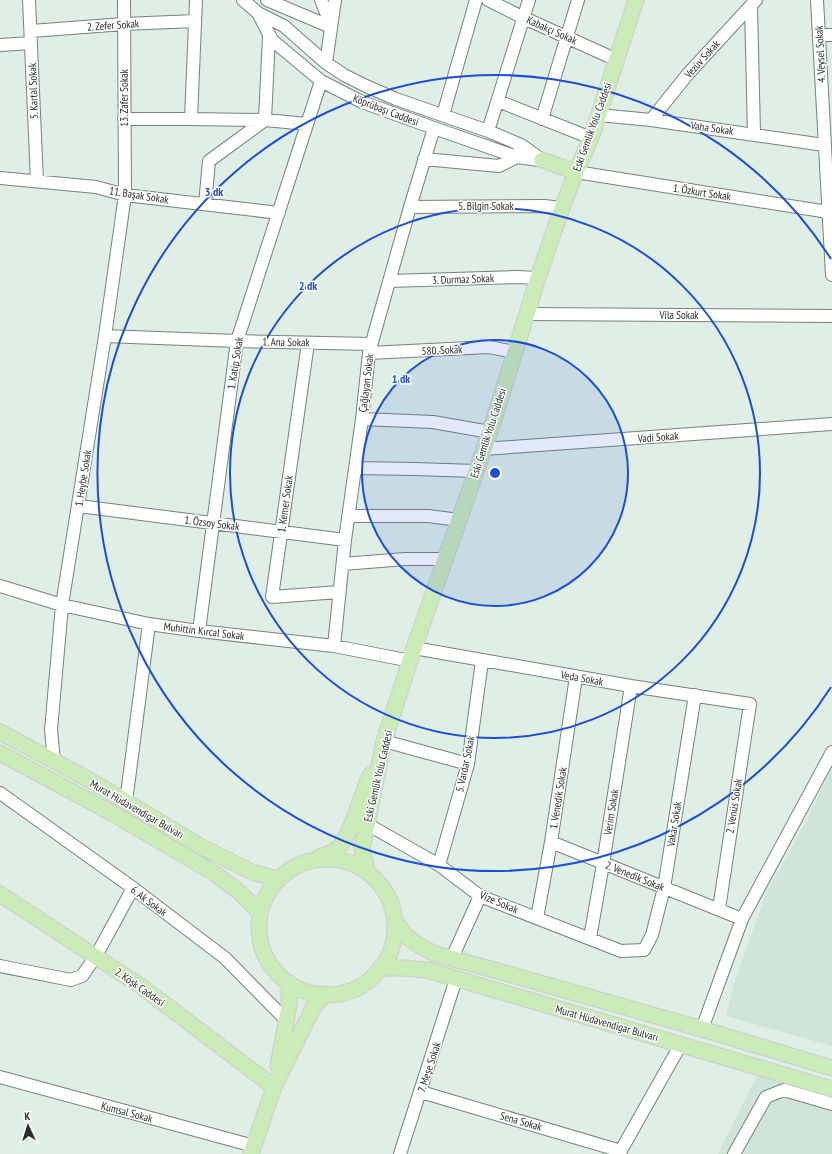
<svg xmlns="http://www.w3.org/2000/svg" width="832" height="1154" viewBox="0 0 832 1154" font-family="'PT Sans Narrow',sans-serif">
  <style>
    .built { fill: #cee5d8 }
    .lines { fill: none; stroke-linecap: round; stroke-linejoin: round }
    .minor-casing { stroke: #75837b; stroke-width: 14 }
    .major-casing { stroke: #cbcdcc; stroke-width: 17 }
    .minor { stroke: #fff; stroke-width: 12 }
    .major { stroke: #cbebb9; stroke-width: 15 }
    .ring { fill: none; stroke: #1d4ed8; stroke-width: 2 }
    .labels { text-anchor: middle; stroke-width: 3; stroke-linejoin: round; paint-order: stroke }
    .street-label { font-size: 11px; fill: #272d2a; stroke: #fff }
    .centre { fill: #1d4ed8; stroke: #fff; stroke-width: 2 }
    .ring-label { font-size: 12px; text-anchor: middle; font-weight: bold; fill: #1d4ed8; stroke: #fff; stroke-width: 3; stroke-linejoin: round; paint-order: stroke }
  </style>
  <rect width="100%" height="100%" fill="#dfefe6"/>
  <path class="built" d="M832 766V1046L726 1016 736 977 767 891 804 826Z
    M757 1075 832 1097V1154H718Z"/>
  <g class="lines">
    <defs>
      <path id="minor" d="M29 0 37 181
        M243 0 258 13 284 26 326 63 344 75 366 86 396 99 488 131 521 145 542 160
        M267 0 331 27
        M321 0 331 25
        M488 0 524 18 617 60
        M817 0 832 275
        M751 6 754 134
        M258 13 272 40 321 81 362 102 434 128 517 157 539 160
        M31 31 124 24 195 21
        M819 35H832
        M0 45 31 43
        M326 63 335 0
        M498 101 591 138
        M443 115 476 0
        M599 115 651 120 824 145
        M124 119H191L265 120 269 36
        M191 119 196 0
        M542 119 578 0
        M651 120 687 75 756 0
        M488 131 529 0
        M424 159 499 166 517 157 518 153
        M576 172 828 212
        M0 178 96 187 125 195 279 213
        M205 204 209 161 265 120 307 124
        M410 207 544 206 562 208
        M389 281 517 277 538 278
        M526 314 832 316
        M105 336 237 341 371 344
        M308 343 272 597 339 592
        M369 353 489 347 514 352
        M362 419 433 422 490 432
        M484 449 832 424
        M355 468 415 469 476 471
        M79 506 345 540
        M348 516H428L459 520
        M343 564 405 559H446
        M0 586 62 605 149 624 199 631 334 646 411 661
        M199 631 237 341 321 81
        M334 646 345 540 362 419 369 353 410 207 434 128
        M414 648 631 686 750 704 719 909
        M384 741 468 764
        M54 761 51 730 62 605 105 336 125 195 124 0
        M0 793 133 888 225 958 287 1021
        M126 802 149 624
        M367 824 439 865 480 896 621 951 644 950 652 935 664 888 695 695
        M551 842 742 919
        M439 865 468 764 482 661
        M537 918 551 842 576 677
        M590 938 603 864 631 686
        M452 958 480 896
        M0 966 71 980 82 976 96 956 133 888
        M702 1029 742 919 832 752
        M0 1077 254 1146
        M421 1092 621 1151
        M400 1154 456 979
        M619 1154 681 1044
        M734 1154 766 1097 784 1090 832 1104"/>
      <path id="major" d="M542 160 576 172
        M0 732 95 783 200 846 252 872 277 879
        M0 753 110 812 214 873 239 892 260 912
        M319 857C325 855 333 853 338 848 351 837 362 792 370 775
        M259 927a68 68 0 1 1 136 0a68 68 0 1 1-136 0Z
        M367 871 362 849 384 741 414 648 490 432 538 278 562 208 576 172 591 138 636 0
        M0 894 142 987 274 1087
        M395 921 407 937 420 946 435 954 498 971 702 1029 832 1068
        M380 968H404L427 970 832 1089
        M278 1066 289 1006V983
        M251 1154 274 1087 314 1006 326 994"/>
    </defs>
    <use href="#minor" class="minor-casing"/>
    <use href="#major" class="major-casing"/>
    <use href="#minor" class="minor"/>
    <use href="#major" class="major"/>
  </g>
  <circle cx="495" cy="473" r="133" fill="#1d4ed8" fill-opacity=".12"/>
  <g class="ring">
    <circle cx="495" cy="473" r="133"/>
    <circle cx="495" cy="473" r="265"/>
    <path d="M831 687A398 398 0 1 1 831 259"/>
  </g>
  <g class="labels">
    <g class="street-label">
      <text transform="translate(113 25) rotate(-4)" y="4">2. Zefer Sokak</text>
      <text transform="translate(552 30) rotate(24)" y="4">Kabakçı Sokak</text>
      <text transform="translate(820 54) rotate(-93)" y="4">4. Veysel Sokak</text>
      <text transform="translate(702 59) rotate(-48)" y="4">Vezüv Sokak</text>
      <text transform="translate(33 91) rotate(-92)" y="4">5. Kartal Sokak</text>
      <text transform="translate(124 98) rotate(-90)" y="4">13. Zafer Sokak</text>
      <text transform="translate(386 110) rotate(21)" y="4">Köprübaşı Caddesi</text>
      <text transform="translate(592 127) rotate(-70)" y="4">Eski Gemlik Yolu Caddesi</text>
      <text transform="translate(712 128) rotate(8)" y="4">Vaha Sokak</text>
      <text transform="translate(702 192) rotate(9)" y="4">1. Özkurt Sokak</text>
      <text transform="translate(139 195) rotate(9)" y="4">11. Başak Sokak</text>
      <text x="486" y="210">5. Bilgin Sokak</text>
      <text transform="translate(463 279) rotate(-2)" y="4">3. Durmaz Sokak</text>
      <text x="679" y="319">Vila Sokak</text>
      <text transform="translate(286 342) rotate(1)" y="4">1. Ana Sokak</text>
      <text transform="translate(442 350) rotate(-3)" y="4">580. Sokak</text>
      <text transform="translate(235 363) rotate(-81)" y="4">1. Katip Sokak</text>
      <text transform="translate(366 383) rotate(-83)" y="4">Çağlayan Sokak</text>
      <text transform="translate(488 433) rotate(-72)" y="4">Eski Gemlik Yolu Caddesi</text>
      <text transform="translate(658 437) rotate(-4)" y="4">Vadi Sokak</text>
      <text transform="translate(83 478) rotate(-81)" y="4">1. Heybe Sokak</text>
      <text transform="translate(285 504) rotate(-82)" y="4">1. Kemer Sokak</text>
      <text transform="translate(212 523) rotate(7)" y="4">1. Özsoy Sokak</text>
      <text transform="translate(204 631) rotate(7)" y="4">Muhittin Kırcal Sokak</text>
      <text transform="translate(582 678) rotate(10)" y="4">Veda Sokak</text>
      <text transform="translate(465 764) rotate(-78)" y="4">5. Vardar Sokak</text>
      <text transform="translate(378 776) rotate(-77)" y="4">Eski Gemlik Yolu Caddesi</text>
      <text transform="translate(558 798) rotate(-81)" y="4">1. Venedik Sokak</text>
      <text transform="translate(734 806) rotate(-81)" y="4">2. Venüs Sokak</text>
      <text transform="translate(137 809) rotate(30)" y="4">Murat Hüdavendigar Bulvarı</text>
      <text transform="translate(611 812) rotate(-81)" y="4">Verim Sokak</text>
      <text transform="translate(674 824) rotate(-81)" y="4">Vakar Sokak</text>
      <text transform="translate(635 876) rotate(22)" y="4">2. Venedik Sokak</text>
      <text transform="translate(149 901) rotate(37)" y="4">6. Ak Sokak</text>
      <text transform="translate(499 902) rotate(23)" y="4">Vize Sokak</text>
      <text transform="translate(140 987) rotate(35)" y="4">2. Köşk Caddesi</text>
      <text transform="translate(607 1023) rotate(16)" y="4">Murat Hüdavendigar Bulvarı</text>
      <text transform="translate(429 1067) rotate(-72)" y="4">7. Meşe Sokak</text>
      <text transform="translate(127 1112) rotate(15)" y="4">Kumsal Sokak</text>
      <text transform="translate(521 1121) rotate(16)" y="4">Sena Sokak</text>
    </g>
  </g>
  <circle cx="495" cy="473" r="6" class="centre"/>
  <g class="ring-label">
    <text x="214" y="196">3 dk</text>
    <text x="308" y="290">2 dk</text>
    <text x="401" y="383">1 dk</text>
  </g>
  <g transform="translate(28 1126) rotate(356)" stroke="#ffffff" stroke-width="3" paint-order="stroke">
  <path d="M0-3L7 15L0 10L-7 15Z" fill="#272d2a"/>
  <text y="-6" font-size="11" font-weight="bold" text-anchor="middle" fill="#272d2a">K</text>
  </g>
</svg>
